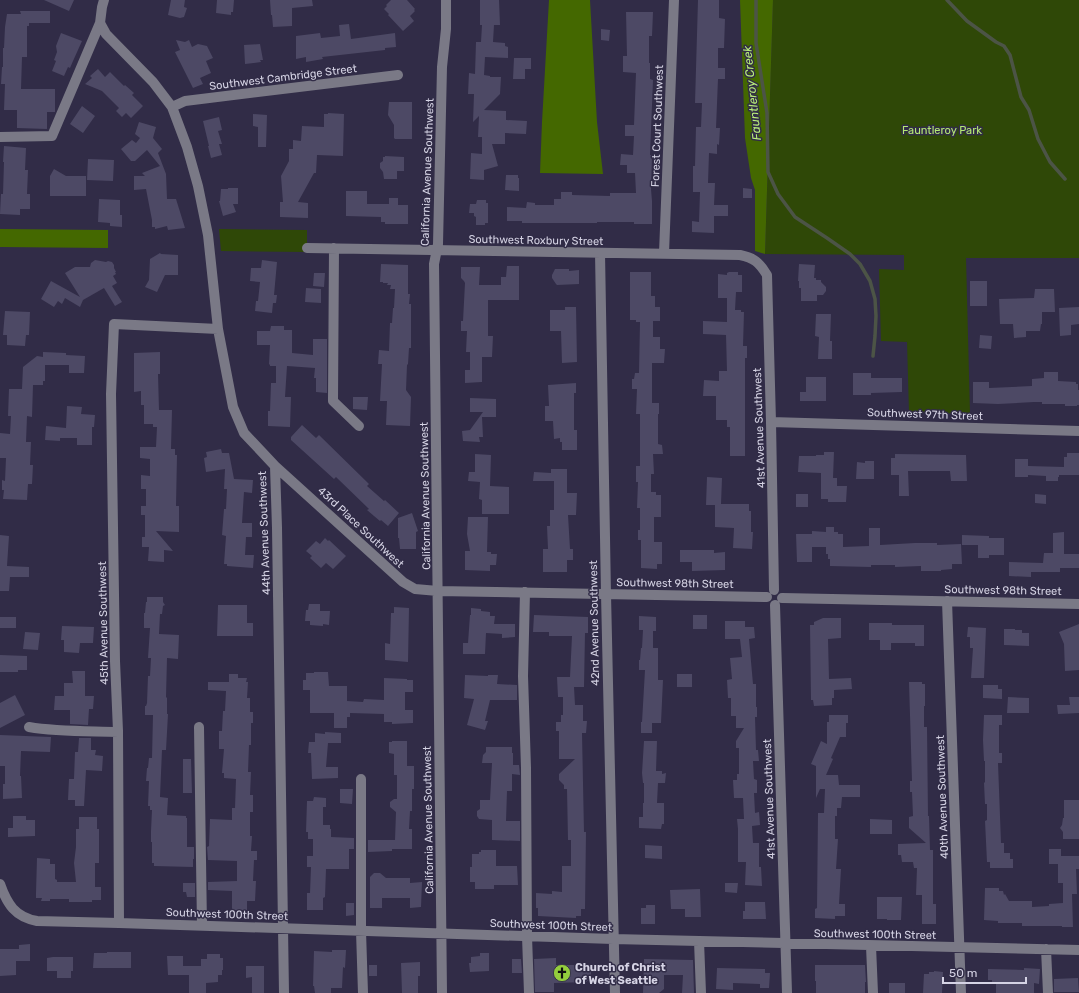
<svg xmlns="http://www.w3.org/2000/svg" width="1079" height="993" viewBox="0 0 1079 993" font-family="Rubik,sans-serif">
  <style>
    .green { fill: #2f4807 }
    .forest { fill: #446800 }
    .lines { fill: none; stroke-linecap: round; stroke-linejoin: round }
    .stream { stroke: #4c5446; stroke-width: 3.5 }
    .building { fill: #4d4965 }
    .minor { stroke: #7a7986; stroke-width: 10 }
    .labels { text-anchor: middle; stroke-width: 3; stroke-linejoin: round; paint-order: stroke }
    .street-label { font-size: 11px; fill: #d5d3e4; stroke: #312c47 }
    .park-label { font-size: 11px; fill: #b5e974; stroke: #312c47 }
    .poi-label { font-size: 11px; font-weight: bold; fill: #d5d3e4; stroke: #312c47; text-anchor: start }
    .water-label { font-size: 12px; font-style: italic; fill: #baef7a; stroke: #312c47 }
  </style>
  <rect width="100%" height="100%" fill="#312c47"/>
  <path class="green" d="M773 0H1079V258H966L970 414 909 412 907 342 881 341 879 269 904 270V255L765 254Z
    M219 229 307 230V252L221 251Z"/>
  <path class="forest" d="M549 0H590L597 122 603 174 540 173 542 122Z
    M740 0H773L765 254 755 251V190L751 178 745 138Z
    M0 229 108 230V248L0 247Z"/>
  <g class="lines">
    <path class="stream" d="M756 0V43L767 113 768 172 778 194 795 217 827 238 850 254 860 264 870 281 875 299 876 316 875 336 873 356
      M947 0 967 21 996 42 1004 46 1010 55 1021 97 1029 110 1038 139 1050 162 1065 179"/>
  </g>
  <path class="building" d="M44 0H74L69 11Z
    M171 0H185L184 7 187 8 184 17 180 18 168 15Z
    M217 0H234L233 12H231V15L216 13Z
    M270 0H312L313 6 292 8V26L273 27 272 15H271Z
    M391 0H407L415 9 414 10 415 11 410 16 414 21 403 31 388 15 389 14 384 9 387 6 386 5Z
    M480 0H499L500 25H494L493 42 505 43V46L508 47V58L485 57 484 75 490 76V77H501L500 94 484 110 506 111V120L527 121 526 134 505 133V144H492L498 166 484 170V180L470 179 471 153 482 154V137H478L479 116 473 122 474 94H468L469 73 475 74 476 42H481L482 25H480Z
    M698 0H719V18L725 19 724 48H718V68H725V79H718L716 128H720L719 145 717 144V154L709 153 708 183H715L714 205H728V216H714V233L692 232V221L699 222 700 192H693V166H695L696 127H701L702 103H695Z
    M20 11H50V23H29V26H27V57H22L21 89H55V112H47V129L17 128V110H4L5 84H1L2 67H3V48H4L5 27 7 14H21Z
    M626 12H653L652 36H649V63H650V79L653 80 650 155H652L651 189 652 201V224H634V222H597V223H522V221H507V207L526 208 527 202 535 203V205H554V199H561V192H572V195L610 196V193H636L635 173H627V165H620L621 154 633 155 634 136H625V125H634L636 73 623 72V56H627Z
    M349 24 351 39 395 33 396 47 385 48V50L322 57 323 59 306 62V57L296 59V36L320 33 321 38 340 36 339 25Z
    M601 29 610 30 609 41 601 40Z
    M61 33 82 41 73 61 70 68 68 67 64 76 52 71 56 61 54 60 57 52 56 46Z
    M176 40 185 42 189 40 192 47 198 44 207 46 213 58 206 61 211 73 200 78 203 84 193 88 175 52 180 50Z
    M260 44 263 60H260L261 62 245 64 244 45Z
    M514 58H531V69H525V79H513Z
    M98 69 105 77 110 72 124 86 125 85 134 93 132 95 143 106 131 118 126 113 122 117 116 111 119 108 102 91 85 84 92 78 90 76Z
    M389 102H412V139H395L394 138V125L388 115Z
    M82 106 95 116 83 133 70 124Z
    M328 113 344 114 343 156 317 155 316 173H314L298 202 308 203V218L280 217V202H283L281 176 289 161V149H293V140L301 141 302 126 324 127V114H328Z
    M253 114 267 115 266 147H258V127L253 126Z
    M219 117 222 130 218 131 222 144H219L222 155 211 158 208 146H209L203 121Z
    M139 122 156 127 153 138 162 149 158 153 166 174 167 199H176L185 228 168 230 167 226 155 229V227H152V220L146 189 134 190V176H145L142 173 160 166 147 150 135 161H131L121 149 132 140 136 143 140 138 135 134Z
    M4 146 26 148 25 170H28L27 194H30V209H20V215L0 214 1 194H3L4 162H3Z
    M385 156 404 157V171H397V179H384L383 172 380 168V163L383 161V157H385Z
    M88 159 114 160 113 181 87 180Z
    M54 169 66 176H86V196H50V176Z
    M506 175H518V178H519V191L505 190Z
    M228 188H238V204H233L236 212 223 216 219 201H220L221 189H228Z
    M743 188 752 189V198H743Z
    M346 191H367V204H389V198H398V205H408V224H385V222H381V217L346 216Z
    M99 199 120 200V215H122V227L110 226V223L98 222Z
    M477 200H486V203H488V223H485V225H476V217L474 216V213H469L470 204H476Z
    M160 253 161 254 178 255V275H165L157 292 145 287 149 280 150 259Z
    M95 260 106 262 108 261 112 262 114 265V268L116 272H115L116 274 113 276 117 283 112 286 122 302 115 306 104 288 83 300 80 307 65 298 62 304 58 301 54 307 41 299 51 281 80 297 65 273 75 267H90L91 263Z
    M262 260 277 262 274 295H277L276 303H273L272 313 255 311 256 301H258L260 282 250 281 251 268H261Z
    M381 264 408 265V294H410L409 304H411V348H409L408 364 407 365 406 390 411 397 410 426 386 425 387 401H380L382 364H378L379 350 389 351 390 323H392L393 308H394L395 289H390L391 285H387L388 283H383V282H380Z
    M799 264 815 265 814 278H816V280H821V282L826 287V291L823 295H817V301H801V288H799V281H798Z
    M507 266H519V300H488V336H493L492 357H482V382L465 383V370H470V352H466L467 331H461V321H463L465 283 464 281 461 278V267H480L479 285H501V277H506Z
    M555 269H569V271L579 270V284L557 285 556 284 552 278V275Z
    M630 272H651V296H655V307H660V321H653V337H660V349H665L664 363H652V403H659V414H658V444L662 445 663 454H653L654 474H651V492H656V495H661V517H654V542H662V564H657V569L641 568V540H638V530H640V508H637L638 482H636V466H640V414H636L637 389H632V379H634L635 373H639L640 322H636V320H630Z
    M729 272H738V275H742V292H736L735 310H741V312H744L743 346H747V358H745V456H730V427H727V420H716V396H703L704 380 719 381V371H727L726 335 703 334V321L727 322V298H718V274L727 275V273Z
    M314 273H325L324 287 313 286Z
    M970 281H987V306H970Z
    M306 288 321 289V303L305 302Z
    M1035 289H1054L1055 312H1042V324H1041L1040 331H1026V337L1014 338 1013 324H1000L999 299 1034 298Z
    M565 307H576L577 362 562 363 561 331H550V310H565Z
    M1079 307V324L1071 325V335L1060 336 1059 308Z
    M5 311 30 312 29 335H26L25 346 7 345V335H3Z
    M816 314H831L830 341H832V359H818L819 337 815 336Z
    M271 326H284V330H292V353L313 355V339H327V393L316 392V378H314L315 368 287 366 285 397H291L290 427 268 426V411H270L271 383H276V366H270V365L269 364 270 345H257V331H270Z
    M980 335 992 336 991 349 979 348Z
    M43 352 66 353V355L85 356 84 373H69V365H45V381H43V385H33L32 417 27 416 26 442H31L30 465H33L32 484H28L27 500 3 499 4 490H2V480L5 481 6 458H0V433L10 434 11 416H8L9 389H22L23 367 37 356 43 357Z
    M160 352V374H158L159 410H172L171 449H175V455H177L176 506H179V532L156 531 173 551 164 550V562L148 561 149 547H142V537H145V515H141V506H146V489H141V475L150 476V459L140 458V447H156L157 427H153V424H144V405H141V391L134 392V353Z
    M1044 372H1058V381L1076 382V384H1078V390H1079V405H1077V406H1065V404H1042V402H1034L998 404 973 403V382H989V388L1032 386V379L1044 378Z
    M853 373H871V378H902V392L871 393V395H853Z
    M806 377H826V401H800V392H806Z
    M576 383V393H574V430H577V450H562V442H560V438L554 439 553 421H545V406H549L548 385Z
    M353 397H368L367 410 353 409Z
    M470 398 496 399V417H482L483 437H479L480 442 463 441 462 431 470 430 483 412H470Z
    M67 406 82 407 81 414 95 415 94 427H92V445H77V438H60V441L45 440 46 426 66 428Z
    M302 425 316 438 319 435 369 484 367 486 384 501 385 500 399 513 388 526 381 520 380 521 374 516 367 510 369 509 336 477 334 479 291 440V437Z
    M221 449 222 453H229L234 479 253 480 252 493 244 492 242 523H252V537H246L245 555H254L253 568 227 566V564H224L226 536 222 535 224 509H226L227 489H224L225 469 206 472 204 458 207 457 206 452Z
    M824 452H834L833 478H837V486H847L846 502H828V499H821V473L798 472 799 456H816V455H824Z
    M1067 453H1079V475H1059V477H1058V481H1046V476L1028 475V477H1015V459H1028V466L1064 467V457H1067Z
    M475 454 491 455 490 486 509 487V514H482V500L479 499 480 482 468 481 469 472H475Z
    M895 454 966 455 967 481H951L950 471H908L909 496H899V475H891V458H895Z
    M865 461H874V479H856L857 462 865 463Z
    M551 469H567V493H577L576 515H568L570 549H573V560H567V572H543V549H548L547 526H550V510H554V481H533L534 472 551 473Z
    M707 477 722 478 721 504H749V511H751V532H753L752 549 733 548 734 528 715 527V505H706Z
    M796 494H808V507H796Z
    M1035 494 1046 495V504L1035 503Z
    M412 513 418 531 416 532V549H400L399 538H398V518Z
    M468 517H488L487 552H491V554H497L496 565H490V571L465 570V551H470L467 534Z
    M826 527H834V532H838V534H843V547L869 546V528H880V545L915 543H937V545L961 544 962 564H952V569L941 570V571H921V566L895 567V565H871V567L830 566V559H828V554H826V547H812V562H797L796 534H812V531L826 532Z
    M1064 532V554H1079V568H1060V572H1031V577L1009 576V562L1043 563 1044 553H1053V533Z
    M0 535 9 536 7 566 29 567V577H10L9 591H0Z
    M962 535 989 536V538H1004V555H989V558H978V545H962Z
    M325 538 328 541 329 540 346 556 333 569 326 563 321 568 310 558 312 556 306 551 316 541 320 544Z
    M680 550H714V553L725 552V570L692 571V562H680Z
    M147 597H163V602L165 605 163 606 162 614H160L159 634 179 635 178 659 167 658 166 697 167 698V714H168L166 750H162L160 797 168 798 167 815 186 816V818H187V847H194V859H193V867L154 866V863H152V842H151V831L152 810H150V806H148L149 781H146L147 768H148L149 758H152L153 715H145V706H146L147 703 148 676H150L151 658H148L150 628H144V613H145L146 602H147Z
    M309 604H320V611H330L329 625 323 624V626L310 625V621H305L306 610H308Z
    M218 605H247V623H253V636H217Z
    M394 607 409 608 408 662 385 660V643L390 644 391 613H394Z
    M471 608 481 609V611L490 612V616H495L494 624H515V637L502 638V634L486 633 485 654H463V643H468L470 615H471Z
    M534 615 588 617V633H585L584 687H574L575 705H583V721H587L586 733H582L584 832H586L585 909H581V916H576V918L538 916V908H536V893L552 894V891L562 892V866H571V840H568L567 789H564V785L559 780V774L575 759H559V731H556V722H561V715H563V697H558L557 677H570L572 636H549V632H533Z
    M693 615H707V629H693Z
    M639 616 656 617V631H653V648H658V680H663L661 723H652V733H641V722H642L645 670H639V660H640L641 648H642L643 630H639Z
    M0 617H16V628H0Z
    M823 618H841V638L828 639 829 679 851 678 852 689 834 690V698H832V705L814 706 813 700H811L810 625H814V622Z
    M725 621H745V627H754L755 638 749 639 753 684H756V707H757V717H755L756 750H758L759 761H753L754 779 757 780V793H754L755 813 759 812 760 825 752 826 753 843H759V867H761L762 886 745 885 746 862H738V829L737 819H744L743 798H734L733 780H737V774H739V748H736V741L744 728H736V716H731V698H728L727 680 732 679 730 658 742 657 740 639H725Z
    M869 623H892V625H924V646H915V643H891V650H880V640H869Z
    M1079 624V670L1065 671 1064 644 1059 632Z
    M62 626 94 627 93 643H80L79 653 64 652V640H61Z
    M968 627 986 628 984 678H971L973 648H970V637H967Z
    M1004 629H1015V630H1022V633H1029V646L1004 645Z
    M25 632 40 633 38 650 23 649Z
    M0 655 27 656V670H18V672H0Z
    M72 671H85V696H94L93 709H89L88 725 70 724V710H54L55 696H64V683H73Z
    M314 672H328L329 686H347V701L363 702 364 699 384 700V678L407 679V680H413V692H405V710H413V723L392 724V722H384V714L350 713V717H347V728H334V713H310V690H303V680H306V673H314Z
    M229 674H238V678H247L246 682H248L247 698H250V712H253V723H251V745H249L248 772H251L250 795H253V812H250V836H252L251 851H257V860H254L253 881H256L255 901H247V910H232V891L208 890V882L237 881V861L208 860 207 847 209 846 210 819 232 820V808H235L236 779 224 778V773H222L224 749H219V731H222L223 711H225L226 691 208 690V682H229Z
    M677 674H692V687H677Z
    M465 675 488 676V675H498L497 684 517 685V700H490L485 721H488L485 730 467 725 474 699 464 698Z
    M909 682H922V684H925V706H924V727H927L928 816H929L930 850H933V904H936V924H922V895H916L917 868H914L913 862H902L901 855H898V844L926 843 909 828V817L913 816 912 792H910V781H912Z
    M983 685H998V689H1002V699L983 698Z
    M15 695 25 715 0 728V703Z
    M1008 697 1029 698V713H1007Z
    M1069 697H1079V713L1058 714 1057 705H1070Z
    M829 715H848V723H846V737H840L831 758 833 759 826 775H838L839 785H860V797H842L841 808H837V816H835V839H838L836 869H841L839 904H845V916H835V919L815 918V909L817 908 818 813H824L825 789H820L816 798V766L811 764 821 741 827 744V722H829Z
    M984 715H1002V725H999V753H1002V763H998L1001 843H1004V853H1010V859H1013V868H990V862H987L985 821 987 820V804H985L984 783 985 782V761H984L983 740Z
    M325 732 341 733V743H328L326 767H338V778L312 779 311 753H308L309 742H315V733L325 734Z
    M0 735 51 737 50 752 21 751 20 776H21L22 798 3 799V784H5V766H0Z
    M79 738H91V750H96L95 755 103 756 102 771 86 770 84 806H75V800H68L69 779H74L75 752H78Z
    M392 741H407V766H414V789H412V811H410L409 829H412V849H392V851L368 852V840H395L396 812 390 807V802L394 799H397V775H394V754L389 753V742H392Z
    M644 741H657L656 771H662V774L666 773 665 783H658L657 803H664V824H662L661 829 639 828V817H643V803H644V783H643L642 773Z
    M486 747H512V753H513V765H519L520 775 512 774V791H507L506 821H520V841L492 840V820L479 819 477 816V811L480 809V800H490L492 763H482L483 755 486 752Z
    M183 759H191L192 793H183Z
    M340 789H353L352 804 340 803Z
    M314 797 326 798V807H323V825H330V829H331V837L354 838V849H349V869H326L325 897 323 898V910H307V893H310L311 867H307V856H313V839H308V832H306L307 801H313Z
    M1064 800H1079V839H1063V832L1060 828 1062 825 1063 818H1064Z
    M13 816H26V820H35V836L8 837V828H13Z
    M79 817H97V829H99V863H95V887H101V900H92V902H69V899H50V901H41L42 898H36V893L37 858 50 859V864H55V879L57 880V882H76L74 863 76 847V829H79Z
    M870 819 892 820V834H870Z
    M645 845 662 846V859L645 858Z
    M1049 849H1061V856H1079V869H1076L1077 894H1072L1073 927H1062V926H1022V923H998V921L984 920 985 888H999V891H1003L1004 895 1005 894 1009 901H1032V907L1049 906V904L1063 903V883H1058V864H1049Z
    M481 850H496V866H517L518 885H494V889H475V882H470V867H472V854H479V852H481Z
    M374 873H380L386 878H410V883L422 882 421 907 410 908V898H382V908H370V877Z
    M183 883H195V897H187L186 892H183Z
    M725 883H738L737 893 725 892Z
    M700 889 701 917H685V909H671L670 890Z
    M877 897H902L901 920H887V919H877Z
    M745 902H765L766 919H743V911H745Z
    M346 903H354V915L346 916Z
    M646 905H655V924H641V908H646Z
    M30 944V961H16V975L0 976V949H19V945Z
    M332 950H346L345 968 343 967 342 988H331V993H315L314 986H313L314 951 332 952Z
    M107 952H131V968H93L94 953H107Z
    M480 953H489V971L470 972 469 963H471V957L480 956Z
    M207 954H220V958H223V970H222V975H218V982L206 983V993H189V975H168L167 956H183V966H201V959H207Z
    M53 957H73V971H71V978H57V971H47V958Z
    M556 958V965H591V981H587V982L554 983V992H535L534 959Z
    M512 959H521L522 973H512Z
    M644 959 693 960 694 993H682L683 975H664V989L659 993H643Z
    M420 962V976H418V993H402L401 963Z
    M369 965H377V976H369Z
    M815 965H865L866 982H865V993H816V981H815Z
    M246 966H264V993H252V977L246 978Z
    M717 968 765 969V973H770L769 988H760V984L733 983V990L716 989Z
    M1024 968 1040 969 1039 984 1034 983V993H996V984L992 983V980H988V969L1024 970Z
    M934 971 943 972 942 993H923L924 974H929V972H934Z
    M1078 978 1079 992H1054V979Z
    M889 983H905V993H889Z"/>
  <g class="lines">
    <path class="minor" d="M104 0 102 7 100 23 106 34 153 82 172 107 187 147 198 186 208 235 218 329 233 407 244 433 275 466 277 528 284 993
      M172 107 185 101 398 75
      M0 137 52 136 100 23
      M307 248 740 255C754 258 759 262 767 275L771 422 774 590
      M334 248 333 401 359 426
      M600 253 606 594 615 993
      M664 253 674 0
      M771 422 1079 431
      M275 466 328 514 403 582 415 589 438 591 767 597
      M525 592 523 676 526 768 527 936 529 993
      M782 598 1079 604
      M947 601 961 993
      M775 605 787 993
      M29 727C58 732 88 731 118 732
      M199 727 202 926
      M361 779V931L363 993
      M0 884C7 904 15 917 37 921L119 923 613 939 1079 950
      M119 923 118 731 115 661 111 394 114 324 218 329
      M699 941 701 993
      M871 946 873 993
      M1046 949 1048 993
      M442 993 434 264 438 244 442 67 446 29V0"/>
  </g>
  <defs>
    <symbol id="church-disc" viewBox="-11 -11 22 22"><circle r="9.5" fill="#93cd3d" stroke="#312c47"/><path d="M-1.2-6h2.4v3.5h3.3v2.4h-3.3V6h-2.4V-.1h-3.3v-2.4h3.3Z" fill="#111"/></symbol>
  </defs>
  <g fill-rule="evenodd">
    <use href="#church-disc" x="552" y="963" width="20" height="20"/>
  </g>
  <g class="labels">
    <g class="street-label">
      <text transform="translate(283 77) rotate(-7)" y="4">Southwest Cambridge Street</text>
      <text transform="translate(657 126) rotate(-88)" y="4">Forest Court Southwest</text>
      <text transform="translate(427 172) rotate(-88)" y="4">California Avenue Southwest</text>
      <text transform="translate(536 240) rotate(1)" y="4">Southwest Roxbury Street</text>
      <text transform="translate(925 414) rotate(2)" y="4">Southwest 97th Street</text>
      <text transform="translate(759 428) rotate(-92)" y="4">41st Avenue Southwest</text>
      <text transform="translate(425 496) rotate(-91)" y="4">California Avenue Southwest</text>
      <text transform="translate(361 527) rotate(43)" y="4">43rd Place Southwest</text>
      <text transform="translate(264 533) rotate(-92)" y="4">44th Avenue Southwest</text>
      <text transform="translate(675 583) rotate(1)" y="4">Southwest 98th Street</text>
      <text transform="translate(1003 590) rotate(1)" y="4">Southwest 98th Street</text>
      <text transform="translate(103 623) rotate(-91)" y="4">45th Avenue Southwest</text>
      <text transform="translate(594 623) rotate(-91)" y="4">42nd Avenue Southwest</text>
      <text transform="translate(942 797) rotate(-92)" y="4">40th Avenue Southwest</text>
      <text transform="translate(769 799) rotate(-92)" y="4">41st Avenue Southwest</text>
      <text transform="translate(428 820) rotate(-91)" y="4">California Avenue Southwest</text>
      <text transform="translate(227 914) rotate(2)" y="4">Southwest 100th Street</text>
      <text transform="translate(551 925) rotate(2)" y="4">Southwest 100th Street</text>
      <text transform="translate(875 934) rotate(1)" y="4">Southwest 100th Street</text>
    </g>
    <g class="park-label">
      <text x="942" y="134">Fauntleroy Park</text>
    </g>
    <g class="poi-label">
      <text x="575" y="971">Church of Christ<tspan x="575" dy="13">of West Seattle</tspan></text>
    </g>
    <g class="water-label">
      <text transform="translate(752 93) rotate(-96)" y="4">Fauntleroy Creek</text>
    </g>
  </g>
  <path d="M943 977v6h83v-6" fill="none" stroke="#d5d3e4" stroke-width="2"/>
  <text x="949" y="977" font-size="12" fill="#d5d3e4" stroke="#312c47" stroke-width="3" paint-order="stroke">50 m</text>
</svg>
